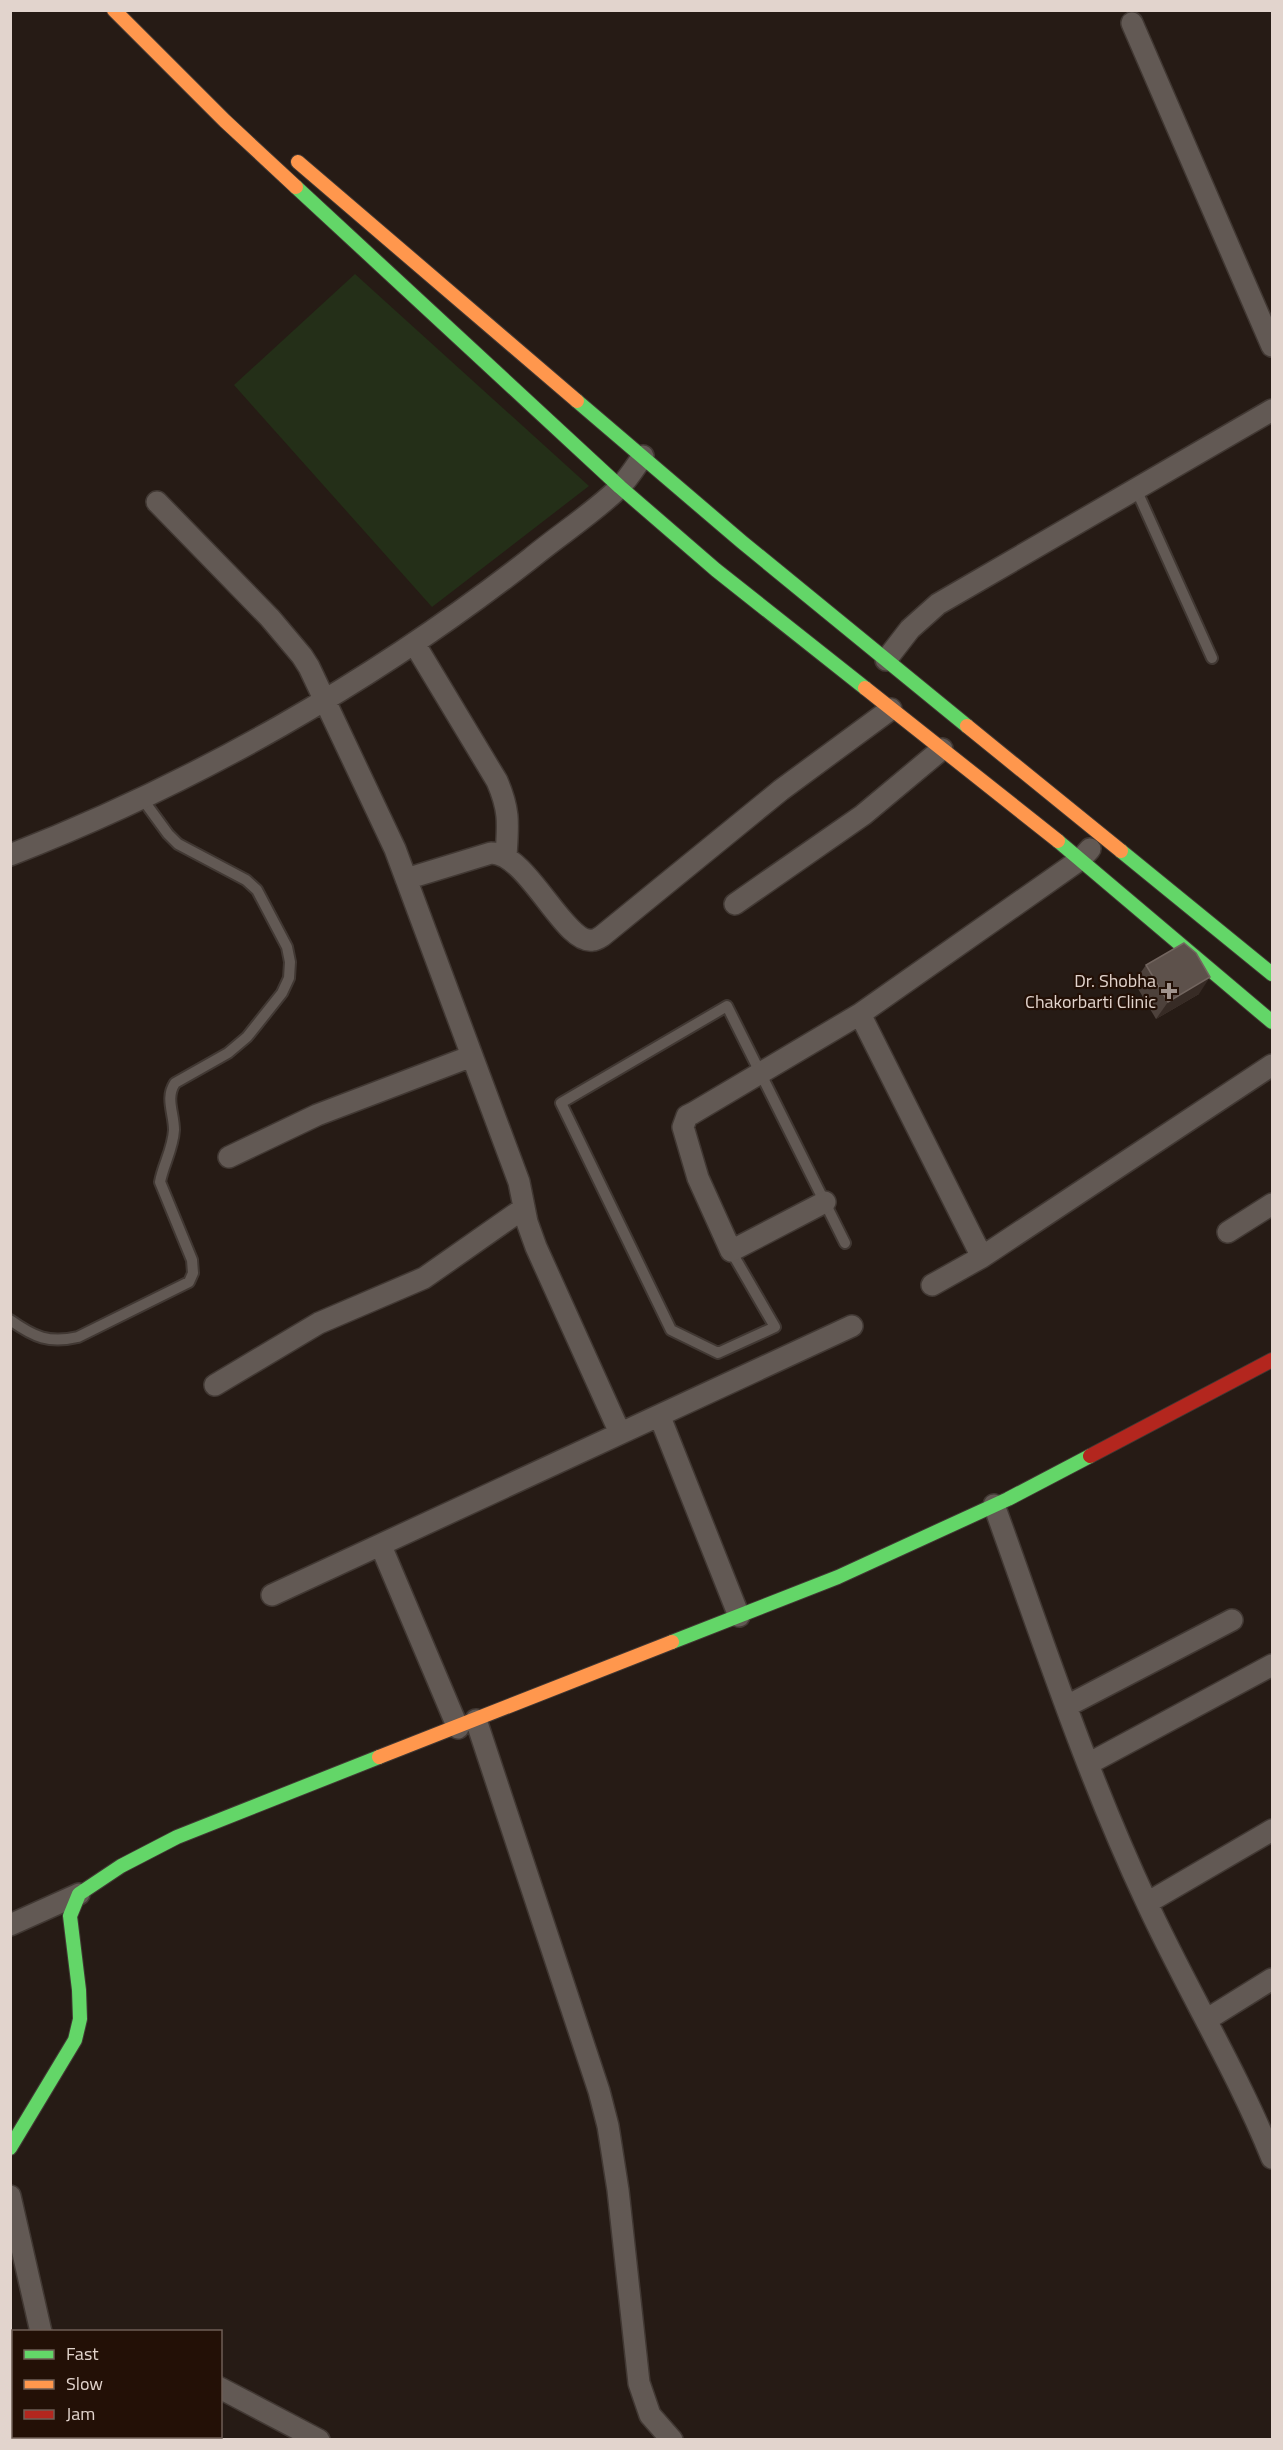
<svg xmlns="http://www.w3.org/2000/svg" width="1283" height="2450" viewBox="0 0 1283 2450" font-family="'Titillium Web',sans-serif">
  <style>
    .green { fill: #242f18 }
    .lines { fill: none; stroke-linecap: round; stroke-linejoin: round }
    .lane-casing { stroke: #413833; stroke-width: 14 }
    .street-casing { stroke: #413833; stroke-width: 24 }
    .fast-casing { stroke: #413833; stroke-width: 16 }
    .slow-casing { stroke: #413833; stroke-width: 16 }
    .jam-casing { stroke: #413833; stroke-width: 16 }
    .lane { stroke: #625954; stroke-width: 10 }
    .street { stroke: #625954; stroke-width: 21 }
    .fast { stroke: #63d668; stroke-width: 14 }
    .slow { stroke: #ff974d; stroke-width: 14 }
    .jam { stroke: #b3261e; stroke-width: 14 }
    .wall { fill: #4d413b }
    .shaded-wall { fill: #372b25 }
    .building { fill: #5d514b; stroke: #72655f; stroke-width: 1.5 }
    .poi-dot { fill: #a0938d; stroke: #231006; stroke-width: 2 }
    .labels { text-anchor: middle; stroke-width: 4.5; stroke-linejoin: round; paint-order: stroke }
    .poi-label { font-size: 18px; fill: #e2d4cd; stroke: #231006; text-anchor: end }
  </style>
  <rect width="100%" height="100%" fill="#261b15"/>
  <path class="green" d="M355 274 589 486 432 607 234 385Z"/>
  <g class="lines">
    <defs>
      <path id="lane" d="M1136 489 1212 658
        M731 1251 775 1327 718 1353 671 1330 561 1103 727 1006 845 1243
        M10 1320C34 1337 49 1344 78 1337L189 1282 193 1273 192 1260 160 1182C163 1165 173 1149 174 1130 174 1113 165 1098 175 1083L228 1053 247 1037 282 993 289 978 290 962 287 947 257 890 246 880 178 844 168 834 141 797"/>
      <path id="street" d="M1132 23 1272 346
        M157 502 270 618 302 656 309 667 395 849 519 1182 527 1222 536 1247 620 1433
        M414 643 497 781C510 811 508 824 506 856
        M886 660 910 629 938 604 1272 410
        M10 855C195 783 374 681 530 559 559 535 592 514 619 488 628 479 636 466 643 456
        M406 879 491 853C528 853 565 946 593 940 596 940 599 938 602 936L781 790 891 709
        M735 904 863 815 942 749
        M860 1014 982 1257
        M229 1157 317 1115 472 1056
        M825 1202 731 1251 698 1178 683 1127 687 1116 693 1113 860 1014 1081 859 1090 849
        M1228 1232 1272 1204
        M932 1285 982 1257 1272 1065
        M215 1385 319 1323 424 1278 524 1208
        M660 1417 739 1616
        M994 1505C1042 1638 1086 1773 1146 1901 1186 1988 1236 2069 1272 2158
        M381 1546 458 1728
        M272 1595 852 1326
        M1067 1706 1232 1620
        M476 1720 599 2091 608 2126 618 2190 639 2383 650 2415 672 2440
        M1088 1764 1272 1665
        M1147 1903 1272 1830
        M10 1925 79 1894
        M1206 2020 1272 1979
        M10 2196 41 2332
        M220 2388 319 2440
        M10 2397 14 2396
        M66 2436 67 2440"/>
      <path id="fast" d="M296 187 620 487 716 570 865 688
        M577 401 742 542 967 726
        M1058 841 1272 1022
        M1121 851 1272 974
        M672 1642 838 1577 1008 1499 1090 1456
        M10 2148 75 2040 80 2019 79 1990 70 1916 79 1894 121 1866 177 1837 379 1757"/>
      <path id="slow" d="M114 10 225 121 296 187
        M298 162 577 401
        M865 688 1058 841
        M967 726 1121 851
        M379 1757 672 1642"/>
      <path id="jam" d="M1090 1456 1272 1360"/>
    </defs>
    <use href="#lane" class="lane-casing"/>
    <use href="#street" class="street-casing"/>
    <use href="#fast" class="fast-casing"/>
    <use href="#slow" class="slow-casing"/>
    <use href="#jam" class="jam-casing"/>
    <use href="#lane" class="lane"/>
    <use href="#street" class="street"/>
    <use href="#fast" class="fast"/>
    <use href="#slow" class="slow"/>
    <use href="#jam" class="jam"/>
  </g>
  <path class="wall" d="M1146 965 1199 994 1156 1019 1134 982Z"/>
  <path class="shaded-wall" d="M1210 977 1199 994 1156 1019 1168 1002Z"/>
  <path class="building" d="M1184 943 1196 953 1210 977 1168 1002 1146 965Z"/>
  <path class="poi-dot" d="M1166 982h6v6h6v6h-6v6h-6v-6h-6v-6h6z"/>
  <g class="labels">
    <g class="poi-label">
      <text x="1156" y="987">Dr. Shobha<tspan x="1156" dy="21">Chakorbarti Clinic</tspan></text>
    </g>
  </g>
  <rect width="1283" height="2450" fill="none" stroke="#e2d4cd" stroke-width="24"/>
  <rect x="12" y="2330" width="210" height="108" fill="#231006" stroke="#6f5e56" stroke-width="1.5"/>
  <rect x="24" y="2350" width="30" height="9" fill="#63d668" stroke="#6f5e56" stroke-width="1.5"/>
  <text x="66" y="2360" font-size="18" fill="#e2d4cd">Fast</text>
  <rect x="24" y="2380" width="30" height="9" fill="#ff974d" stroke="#6f5e56" stroke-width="1.5"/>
  <text x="66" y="2390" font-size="18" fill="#e2d4cd">Slow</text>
  <rect x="24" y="2410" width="30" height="9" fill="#b3261e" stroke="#6f5e56" stroke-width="1.5"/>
  <text x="66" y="2420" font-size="18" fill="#e2d4cd">Jam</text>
</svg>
